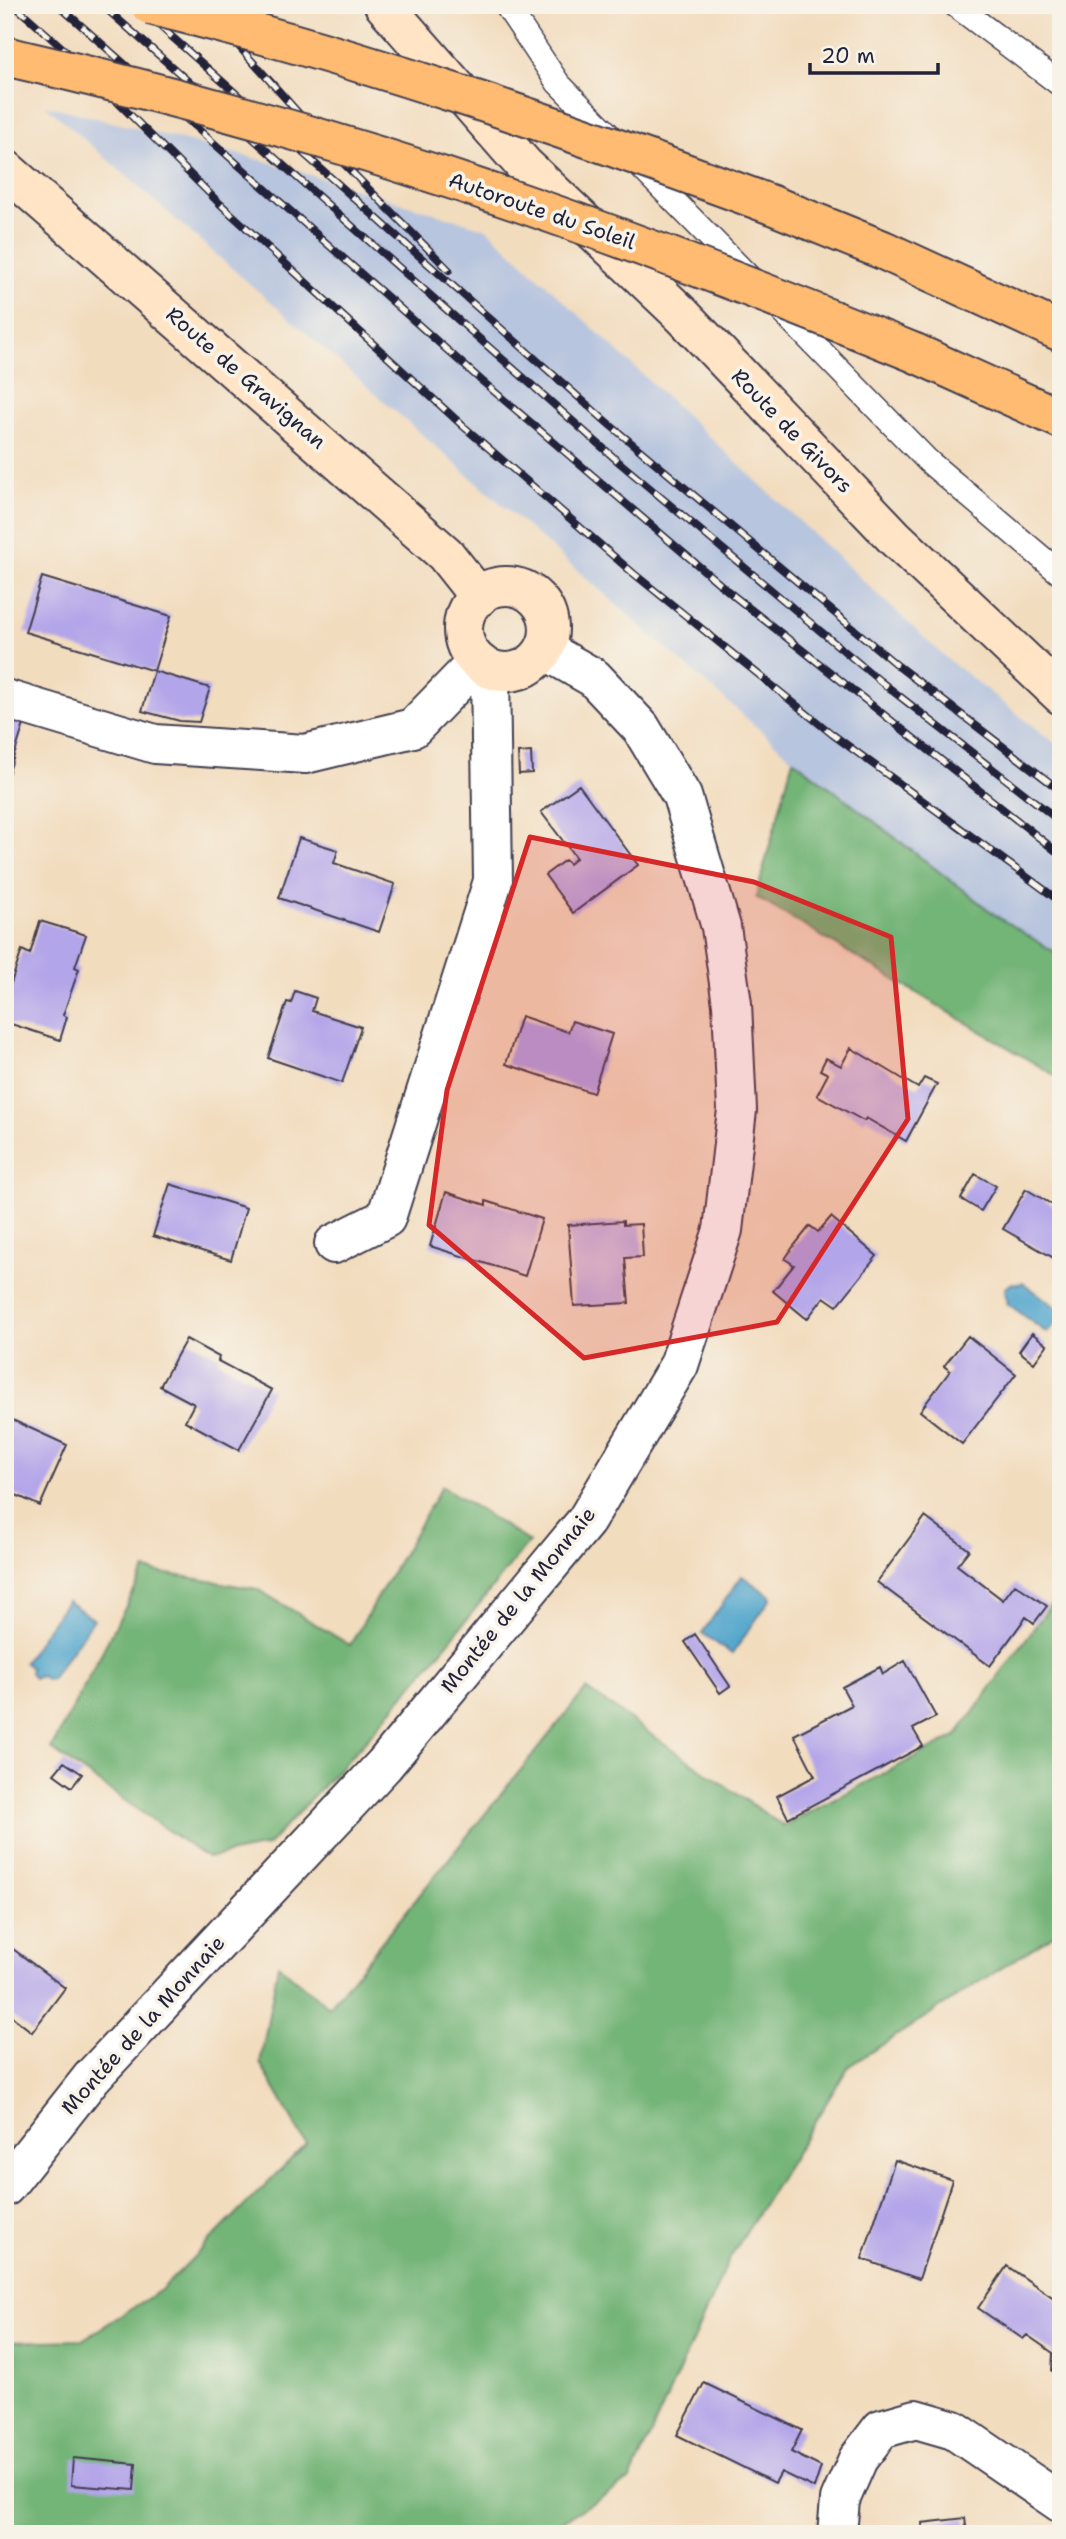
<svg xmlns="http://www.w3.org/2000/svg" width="1066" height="2539" viewBox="0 0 1066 2539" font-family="'Shantell Sans',sans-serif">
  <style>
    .industrial { fill: #b8c5de }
    .forest { fill: #73b477; stroke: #4a6b59; stroke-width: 2 }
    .water { fill: #50a4cc; stroke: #396384; stroke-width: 2 }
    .building { fill: #b3a5e9 }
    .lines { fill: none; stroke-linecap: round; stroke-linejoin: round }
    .lane-casing { stroke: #413e4f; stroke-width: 26 }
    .street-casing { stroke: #413e4f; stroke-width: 42 }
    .secondary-casing { stroke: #413e4f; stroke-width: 42 }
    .highway-casing { stroke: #413e4f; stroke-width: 42 }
    .lane { stroke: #fff; stroke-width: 23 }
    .street { stroke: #fff; stroke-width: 38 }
    .secondary { stroke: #ffe4c6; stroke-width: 38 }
    .highway { stroke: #febb71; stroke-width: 38 }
    .rail-casing { stroke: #22223b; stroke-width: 8 }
    .rail { stroke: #f7f3e8; stroke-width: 5; stroke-dasharray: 16; stroke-linecap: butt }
    .highway-bridge-casing { stroke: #413e4f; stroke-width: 42; stroke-linecap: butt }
    .highway-bridge { stroke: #febb71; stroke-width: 38 }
    .marked { fill: #d62828; fill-opacity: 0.2; stroke: #d62828; stroke-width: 5; stroke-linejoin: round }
    .labels { text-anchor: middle; stroke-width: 7; stroke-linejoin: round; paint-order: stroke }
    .street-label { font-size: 21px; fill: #22223b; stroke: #f7f3e8 }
  </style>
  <rect width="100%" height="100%" fill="#f7f3e8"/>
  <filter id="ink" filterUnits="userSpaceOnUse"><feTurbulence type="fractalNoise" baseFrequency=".0143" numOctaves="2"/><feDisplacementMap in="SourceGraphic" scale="14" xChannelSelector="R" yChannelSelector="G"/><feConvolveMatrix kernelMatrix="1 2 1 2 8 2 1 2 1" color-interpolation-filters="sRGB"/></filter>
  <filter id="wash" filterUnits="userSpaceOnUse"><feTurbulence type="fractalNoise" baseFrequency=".00686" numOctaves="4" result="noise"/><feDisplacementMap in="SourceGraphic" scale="28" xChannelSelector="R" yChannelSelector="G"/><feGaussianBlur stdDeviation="1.57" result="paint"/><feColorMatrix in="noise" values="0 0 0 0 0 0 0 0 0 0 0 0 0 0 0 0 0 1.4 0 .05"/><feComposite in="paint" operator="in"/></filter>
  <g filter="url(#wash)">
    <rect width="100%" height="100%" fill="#f2dcbe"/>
    <path class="industrial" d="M45 105 268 162 487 229 946 658 1061 748V956L998 917 793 759Z"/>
    <path class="forest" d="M793 759 998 917 1061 956V1079L756 897Z
      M442 1486 529 1542 447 1644 367 1739 267 1846 207 1858 51 1749 145 1570 257 1589 350 1645Z
      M1061 1573V1930L849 2066 729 2260 630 2480 541 2534H5V2342L82 2340 161 2290 306 2144 260 2063 278 1965 329 2007 586 1689 783 1826 956 1736 1054 1600Z"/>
    <path class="water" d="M1022 1282 1061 1311V1315L1047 1333 1007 1303 1008 1300 1006 1297 1005 1289 1012 1283 1020 1284Z
      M742 1576 772 1597 732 1654 702 1633Z
      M67 1601 94 1619 51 1679 47 1680 41 1676 34 1678 30 1673 31 1668 24 1662Z"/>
    <g id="blocks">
      <path class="building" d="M42 577 171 616 154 671 25 632Z
        M154 671 210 688 199 722 180 721 142 711Z
        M5 715 25 721 6 781H5Z
        M531 752 532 773 519 774 518 753Z
        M579 785 638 865 573 913 545 875 565 860 569 864 576 858 541 812Z
        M299 838 338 850 334 863 395 884 379 932 279 898Z
        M40 921 86 935 75 967 79 969 63 1015 67 1017 60 1040 5 1022V1001L22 950 30 954Z
        M295 991 316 998 312 1011 361 1027 342 1083 268 1058 287 1002 291 1003Z
        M521 1016 568 1032 572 1021 612 1034 593 1093 506 1064Z
        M851 1048 918 1088 924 1078 937 1084 906 1141 866 1118 864 1121 817 1095 828 1074 820 1070 826 1058 841 1066Z
        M975 1174 996 1186 981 1211 961 1199Z
        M170 1184 246 1208 231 1260 153 1236Z
        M1026 1189 1061 1210V1262L1003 1229Z
        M446 1192 486 1205V1201L542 1219 525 1276 430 1246Z
        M831 1217 877 1256 837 1306 824 1297 807 1319 773 1291 794 1265 785 1259 793 1247 810 1226 818 1232Z
        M623 1221V1225L641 1224 643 1257 625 1258 629 1303 574 1306 568 1225Z
        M1032 1333 1047 1345 1034 1363 1019 1351Z
        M968 1336 1016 1374 962 1444 920 1411 950 1371 944 1366Z
        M186 1339 219 1357 218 1361 272 1390 239 1450 185 1421 194 1404 160 1386Z
        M8 1418 67 1445 40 1506 5 1490V1424Z
        M925 1517 969 1550 957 1565 1003 1600 1015 1584 1047 1606 1034 1623 1026 1617 990 1666 877 1582Z
        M695 1634 730 1686 720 1693 685 1642Z
        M905 1661 936 1717 913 1729 923 1746 788 1818 777 1796 815 1776 794 1735 852 1705 842 1687 880 1667 883 1674Z
        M64 1762 82 1774 72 1787 54 1774Z
        M5 1943 65 1988 32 2032 5 2011Z
        M895 2160 952 2180 919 2279 862 2259Z
        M1007 2266 1061 2303V2371H1052L1053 2353 1027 2335 1023 2339 978 2308Z
        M704 2383 802 2430 791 2452 821 2467 814 2488 781 2472 775 2483 677 2435Z
        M73 2458 136 2464 134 2490 71 2485Z
        M965 2518 967 2534H923L922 2523Z"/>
    </g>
  </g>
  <g filter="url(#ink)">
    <use href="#blocks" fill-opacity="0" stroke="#413e4f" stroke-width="2"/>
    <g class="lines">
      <defs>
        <path id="lane" d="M506 5 558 83 753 281
          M955 5 1061 85
          M777 306 928 461 1061 574"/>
        <path id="street" d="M5 699 155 744 305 754 413 728 477 662
          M334 1244 386 1218 493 881 490 669
          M5 2187 92 2077 384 1765 586 1521 679 1365 723 1230 737 1110 732 1004 721 927 682 796 641 728 594 678 545 650
          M837 2534 840 2500 858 2459 881 2429 916 2419 954 2430 1061 2503"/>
        <path id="secondary" d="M384 5 524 165 682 315 895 538 1061 695
          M5 169 445 554 479 597
          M463 629a43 43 0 1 1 86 0a43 43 0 1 1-86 0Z"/>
        <path id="highway" d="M772 205 883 250 1061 332
          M915 353 1061 419"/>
      </defs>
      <use href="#lane" class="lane-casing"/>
      <use href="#street" class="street-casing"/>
      <use href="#secondary" class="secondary-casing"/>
      <use href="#highway" class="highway-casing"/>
      <use href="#lane" class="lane"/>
      <use href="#street" class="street"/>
      <use href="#secondary" class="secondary"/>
      <use href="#highway" class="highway"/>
      <defs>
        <path id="rail" d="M14 5 67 52 217 201 463 426 633 573 832 734 1061 902
          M58 5 482 381 734 596 1061 855
          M102 5 620 463 880 681 1061 822
          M136 5 610 425 898 666 1061 791
          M202 5 342 162 449 270"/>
      </defs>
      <use href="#rail" class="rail-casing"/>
      <use href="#rail" class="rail"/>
      <defs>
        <path id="highway-bridge" d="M150 5C362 57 568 129 772 205
          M5 56C189 98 372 150 550 213 673 256 794 304 915 353"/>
      </defs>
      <use href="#highway-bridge" class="highway-bridge-casing"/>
      <use href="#highway-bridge" class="highway-bridge"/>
    </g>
  </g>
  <path class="marked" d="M530 837 754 882 891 937 908 1119 777 1322 584 1358 429 1225 447 1090Z"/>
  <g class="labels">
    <g class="street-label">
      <text transform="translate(542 211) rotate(19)" y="7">Autoroute du Soleil</text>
      <text transform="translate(246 378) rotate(41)" y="7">Route de Gravignan</text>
      <text transform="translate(792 431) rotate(46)" y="7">Route de Givors</text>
      <text transform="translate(518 1600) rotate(-51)" y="7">Montée de la Monnaie</text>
      <text transform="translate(143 2025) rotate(-48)" y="7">Montée de la Monnaie</text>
    </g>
  </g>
  <rect width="1066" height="2539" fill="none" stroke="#f7f3e8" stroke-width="28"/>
  <path d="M810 63v10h128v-10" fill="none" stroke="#22223b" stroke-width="3.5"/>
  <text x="821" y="63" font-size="21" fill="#22223b" stroke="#f7f3e8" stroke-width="5" paint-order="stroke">20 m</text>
</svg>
